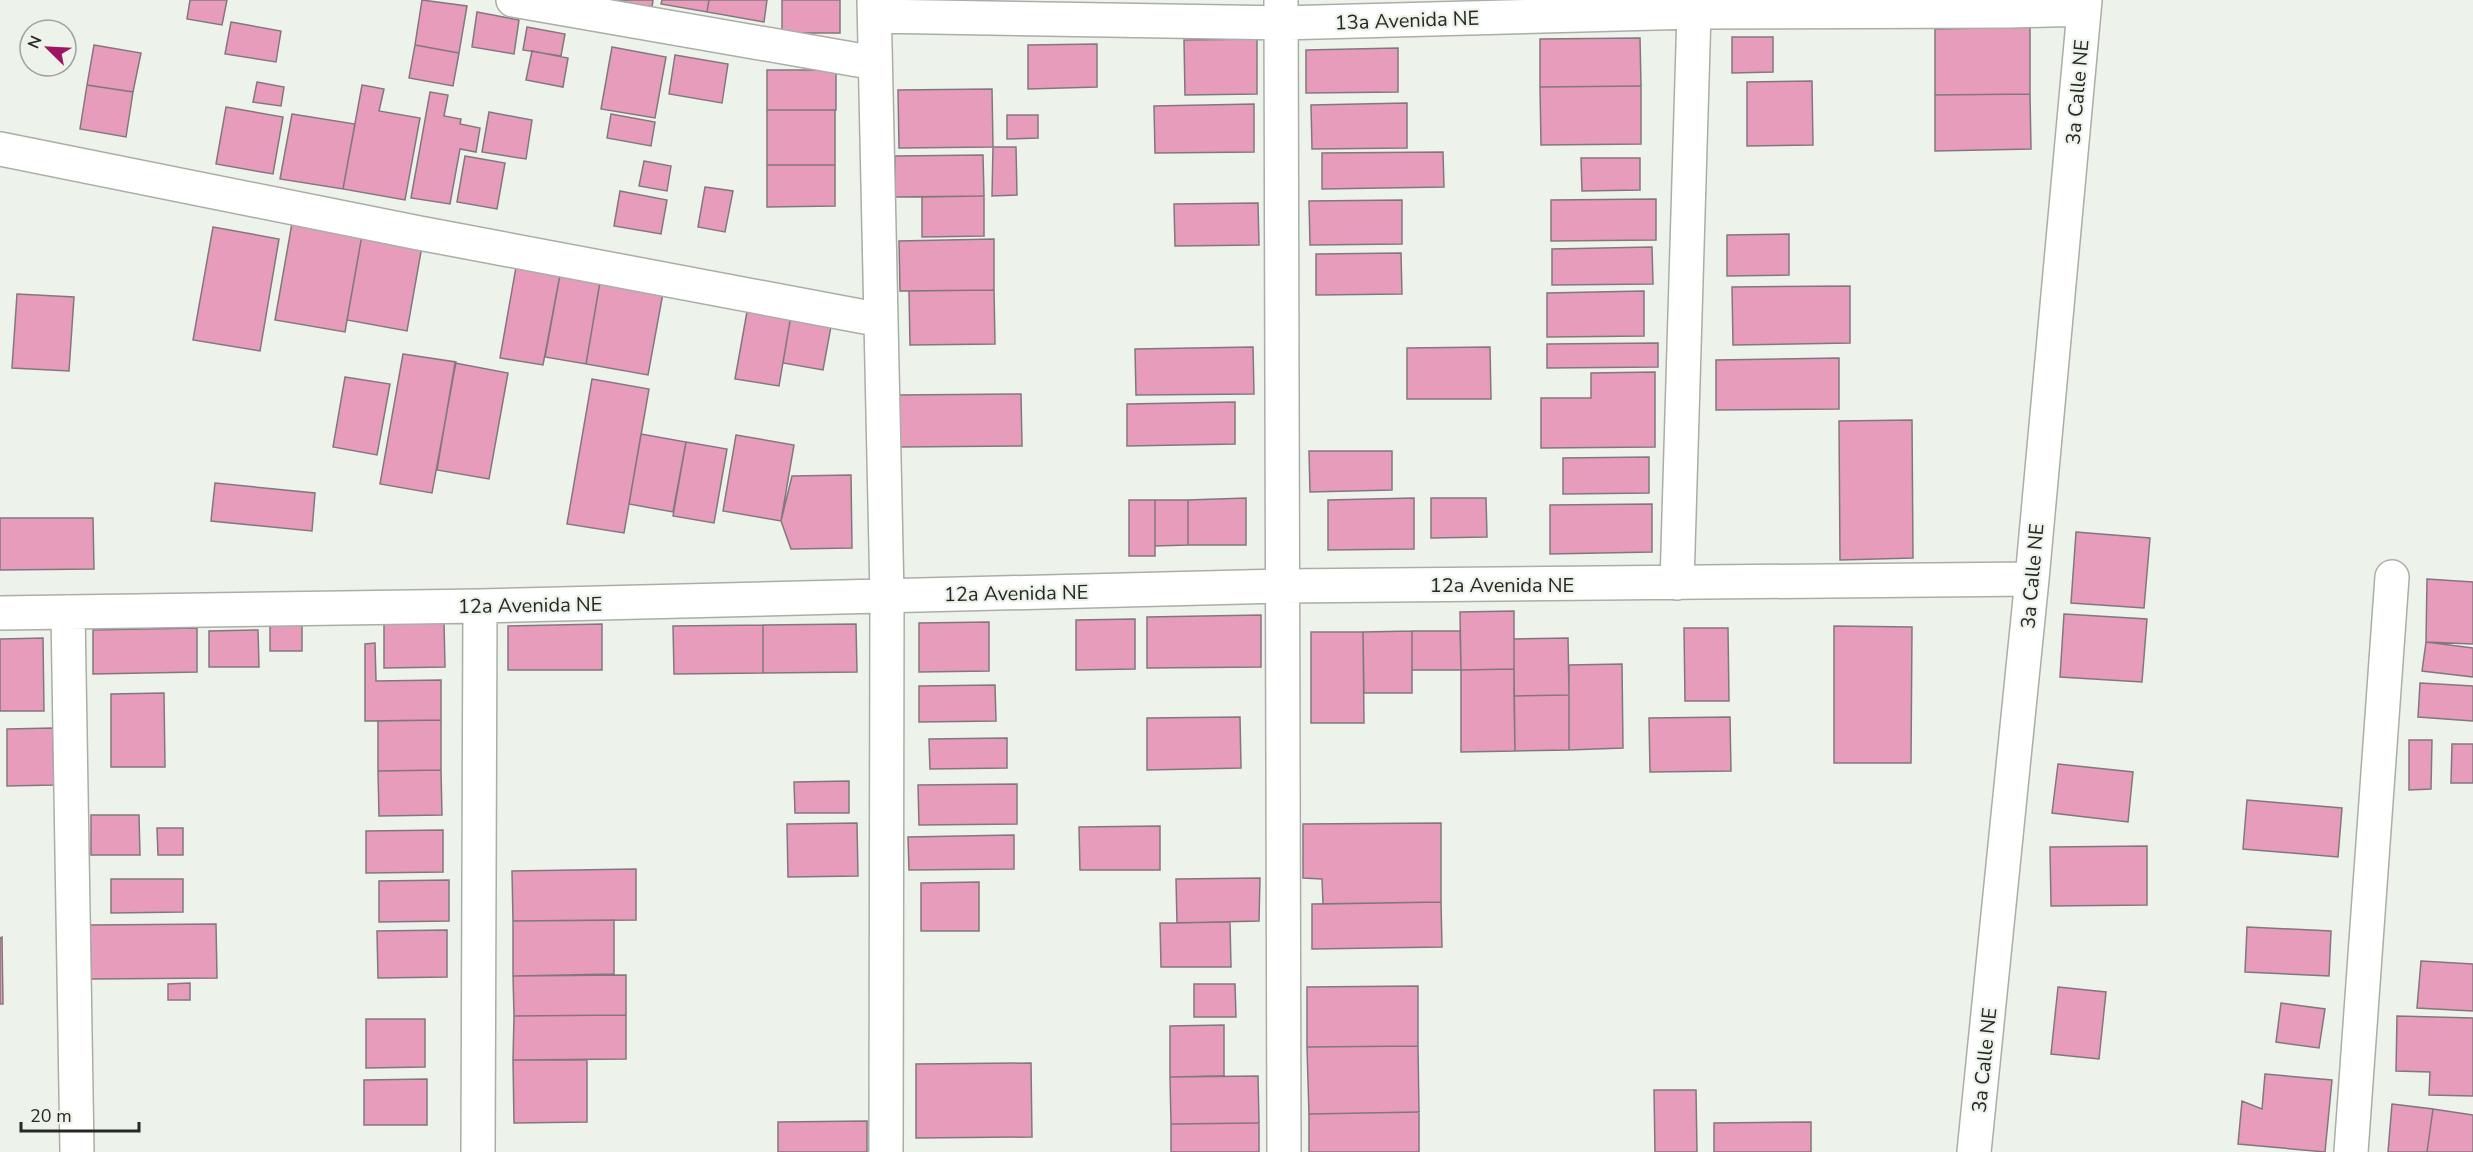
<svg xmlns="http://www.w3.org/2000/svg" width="2473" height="1152" viewBox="0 0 2473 1152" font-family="'Nunito Sans',sans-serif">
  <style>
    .building { fill: #e79cbc; stroke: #82787c; stroke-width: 1.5 }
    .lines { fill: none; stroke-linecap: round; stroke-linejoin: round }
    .minor-casing { stroke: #aaaea6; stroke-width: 36 }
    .minor { stroke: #fff; stroke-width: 33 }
    .labels { text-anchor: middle; stroke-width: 4.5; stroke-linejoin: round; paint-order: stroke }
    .street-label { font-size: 20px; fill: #262824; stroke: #edf2ea }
  </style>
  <rect width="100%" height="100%" fill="#edf2ea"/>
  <path class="building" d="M190 0H227L222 25 187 19Z
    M422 0 467 6 459 53 415 45Z
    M611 0H653L652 7Z
    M662 0H709L707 12 661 4Z
    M709 0H767L764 22 707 12Z
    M782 0H840V33H782Z
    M477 12 519 20 514 54 472 47Z
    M231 22 281 31 276 62 225 54Z
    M527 27 565 34 561 56 523 50Z
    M2030 27V94L1935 95V29Z
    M1732 37H1773V72L1732 73Z
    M1640 38 1641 86 1540 87V39Z
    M1257 39V94L1185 95 1184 40Z
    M1097 44V87L1028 89V45Z
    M94 45 141 53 133 92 87 85Z
    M415 45 459 53 453 86 409 78Z
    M612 47 666 57 655 118 601 109Z
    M1398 48V92L1306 93V50Z
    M532 51 568 58 563 87 526 80Z
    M675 55 728 64 722 103 669 94Z
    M767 70H836V110H767Z
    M1812 81 1813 145 1747 146V82Z
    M257 82 284 87 281 106 253 102Z
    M87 85 133 92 126 137 80 129Z
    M362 85 384 89 379 111 420 118 405 200 343 189Z
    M1641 86V144L1541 145 1540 87Z
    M992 89 993 147 899 148 898 90Z
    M430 92 448 95 444 116 461 119 460 124 480 128 476 152 460 149 450 204 411 198Z
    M2030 94 2031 149 1935 151V95Z
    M1407 103V148L1312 149 1311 105Z
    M1254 104V152L1155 153 1154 106Z
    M226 107 283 117 273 174 216 164Z
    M767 110H835V165H767Z
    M489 112 532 120 526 159 482 152Z
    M292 114 355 124 343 189 280 179Z
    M611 114 655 122 651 146 607 138Z
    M1007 115H1038V138L1007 139Z
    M993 147H1016L1017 195 992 196Z
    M1443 152 1444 187 1322 189V153Z
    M983 155 984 196 895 197V156Z
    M465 156 505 163 497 209 457 202Z
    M1581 158H1640V190L1582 191Z
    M644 161 671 166 667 191 639 186Z
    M767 165H835V206L767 207Z
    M705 187 733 191 725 232 698 227Z
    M620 191 667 200 661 234 614 226Z
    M984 196V236L922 237V197Z
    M1656 199V240L1551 241V200Z
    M1402 200V244L1310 245 1309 201Z
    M1258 203 1259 245 1175 246 1174 204Z
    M292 223 362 235 345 332 275 320Z
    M213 227 279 239 260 351 193 340Z
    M1789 234V275L1727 276V235Z
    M362 235 422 246 407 331 347 320Z
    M994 239V290L900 291 899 241Z
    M1652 247 1653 284 1552 285V249Z
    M1401 253 1402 294 1316 295V254Z
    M516 267 560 275 543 365 500 358Z
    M560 275 600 282 586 364 545 357Z
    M600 282 663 293 648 375 586 364Z
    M1850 286V343L1733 345 1732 287Z
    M994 290 995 344 910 345 909 291Z
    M1644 291V336L1547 337V293Z
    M17 294 74 297 69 371 12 368Z
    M748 306 791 315 779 386 735 379Z
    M791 315 832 321 823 370 783 363Z
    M1658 343V367L1547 368V344Z
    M1253 347 1254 394 1136 395 1135 349Z
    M1490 347 1491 399H1407V348Z
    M403 354 456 362 432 493 380 484Z
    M1839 358V409L1716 410V360Z
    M455 363 508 373 489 479 437 470Z
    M1655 372V447L1541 448V398H1591V373Z
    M345 377 390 384 377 455 333 447Z
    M592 379 649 389 624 533 567 524Z
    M1021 394 1022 446 899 447 898 395Z
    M1235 402V444L1127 446V404Z
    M1912 420 1913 558 1840 560 1839 421Z
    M641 434 686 442 673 512 629 504Z
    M736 435 794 445 781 521 723 511Z
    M686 442 727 449 714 523 673 516Z
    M1309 451H1392V490L1310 492Z
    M1649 457V493L1563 494V458Z
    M851 475 852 548 791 549 781 521 792 476Z
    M215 483 315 493 312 531 211 521Z
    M1246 498V545H1188V500Z
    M1414 498V549L1328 550V500Z
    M1431 498H1486L1487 537 1431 538Z
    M1129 500H1155V556H1129Z
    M1155 500H1188V545L1155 546Z
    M1652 504V552L1550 554V505Z
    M0 518H93L94 569 0 570Z
    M2076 532 2150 538 2144 608 2071 603Z
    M2427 579 2473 582V644L2426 642Z
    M1514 611V669L1461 670 1460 612Z
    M2064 614 2147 619 2142 682 2060 677Z
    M1261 615V667L1147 668V617Z
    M1135 619V669L1076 670V620Z
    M302 620V651H270V621Z
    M384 622H444L445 667 384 668Z
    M989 622V671L919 672V623Z
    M602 624V670H508V626Z
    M856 624 857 672 763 673V625Z
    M763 625V673L674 674 673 626Z
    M1834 626 1912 627 1911 763H1834Z
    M197 628V672L93 674V630Z
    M1684 628H1728L1729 701H1685Z
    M258 630 259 667H209V631Z
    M1412 631V693H1364L1363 632Z
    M1412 631H1460L1461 670H1412Z
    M1311 632H1363L1364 723H1311Z
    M43 638 44 711H0V639Z
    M1568 638 1569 695 1514 696V639Z
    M2426 642 2473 648V677L2422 671Z
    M375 643 376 681 441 680V720L365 721V644Z
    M1622 664 1623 748 1569 750V665Z
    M1514 669 1515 751 1461 752V670Z
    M2420 683 2473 686V721L2418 717Z
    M995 685 996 721 919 722V686Z
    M164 693 165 767H111V694Z
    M1569 695V750L1515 751 1514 696Z
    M1240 717 1241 768 1147 770V718Z
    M1730 717 1731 771 1650 772 1649 718Z
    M441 720V770L378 771V721Z
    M53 728 54 785 7 786V729Z
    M1007 738V768L930 769 929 739Z
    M2409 740H2432L2431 789 2409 790Z
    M2452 744H2473V783H2451Z
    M2058 764 2133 772 2128 822 2052 813Z
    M441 770 442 815 379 816 378 771Z
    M849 781V813H795L794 782Z
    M1017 784V824L919 825 918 785Z
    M2247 800 2342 808 2338 857 2243 849Z
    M91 815H139L140 855H91Z
    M857 823 858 876 788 877 787 824Z
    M1441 823V902L1323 904 1322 879 1303 878V824Z
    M1160 826V870H1080L1079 827Z
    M157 828H183V855H158Z
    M443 830V872L366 873V831Z
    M1014 835V869L909 870 908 837Z
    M2147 846V905L2051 906 2050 847Z
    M636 869V920L513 921 512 871Z
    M1260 878 1259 921 1177 923 1176 879Z
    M111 879H183V912L111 913Z
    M449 880V921L379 922V881Z
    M979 882V931H921V883Z
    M1441 902 1442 947 1312 949V904Z
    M614 920V974L513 976V921Z
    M1230 922 1231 967H1161L1160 923Z
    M216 924 217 978 91 979 90 925Z
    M2247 927 2331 931 2329 976 2245 972Z
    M447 930V977L378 978 377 931Z
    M2 937 3 1004H0V938Z
    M2421 961 2473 964V1011L2417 1008Z
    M626 975V1015L514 1016 513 976Z
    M190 983V1000H168V984Z
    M1194 984H1235L1236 1017H1194Z
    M1418 986V1046L1307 1047V987Z
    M2058 987 2106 992 2099 1059 2051 1054Z
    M2281 1003 2325 1009 2319 1048 2276 1042Z
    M626 1015V1059L513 1060 514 1016Z
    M2397 1016 2473 1018V1096L2429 1095 2430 1072 2396 1071Z
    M366 1019H425V1067L366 1068Z
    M1224 1025V1076L1170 1077V1026Z
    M1418 1046 1419 1112 1309 1114 1307 1047Z
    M513 1060H587V1122L514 1123Z
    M1031 1063 1032 1137 916 1138V1064Z
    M2265 1074 2332 1080 2325 1152 2238 1144 2242 1101 2262 1109Z
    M1258 1076 1259 1123 1171 1124 1170 1077Z
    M427 1079V1125H364V1080Z
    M1654 1090H1696L1697 1152H1655Z
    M2392 1104 2433 1109 2427 1152H2388Z
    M2433 1109 2473 1115V1152H2427Z
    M1419 1112V1152H1309V1114Z
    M867 1121V1152H778V1122Z
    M1811 1122V1152H1714V1123Z
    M1259 1123V1152H1171V1124Z"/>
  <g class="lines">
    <defs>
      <path id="minor" d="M513 0 875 63
        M874 0 887 596 886 1152
        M1281 0 1284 1152
        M875 16 1281 23 1694 12 2010 11 2084 9
        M0 149 419 233 881 320
        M1677 583 1694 12
        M68 612 77 1152
        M0 613 480 606 1284 586 2032 579
        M478 1152 480 606
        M1974 1152 2032 579 2085 0
        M2351 1152 2392 577"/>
    </defs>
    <use href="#minor" class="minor-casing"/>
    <use href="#minor" class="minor"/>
  </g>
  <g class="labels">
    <g class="street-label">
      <text transform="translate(1407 20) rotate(-2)" y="7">13a Avenida NE</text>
      <text transform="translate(2077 92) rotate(-85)" y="7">3a Calle NE</text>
      <text transform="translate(2032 576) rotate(-85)" y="7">3a Calle NE</text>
      <text x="1502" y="592">12a Avenida NE</text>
      <text transform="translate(1016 593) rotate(-1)" y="7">12a Avenida NE</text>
      <text transform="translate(530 605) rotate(-1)" y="7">12a Avenida NE</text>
      <text transform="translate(1984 1060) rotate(-84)" y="7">3a Calle NE</text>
    </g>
  </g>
  <g transform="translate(48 48) rotate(294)"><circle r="28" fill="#edf2ea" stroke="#9da19b" stroke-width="1.5"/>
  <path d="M0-4.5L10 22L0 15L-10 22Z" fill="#9e1564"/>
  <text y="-9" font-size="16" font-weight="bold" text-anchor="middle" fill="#262824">N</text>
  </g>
  <path d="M21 1122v9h118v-9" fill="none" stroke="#262824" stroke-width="3"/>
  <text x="30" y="1122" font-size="18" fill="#262824" stroke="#edf2ea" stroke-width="4.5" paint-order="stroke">20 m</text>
</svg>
